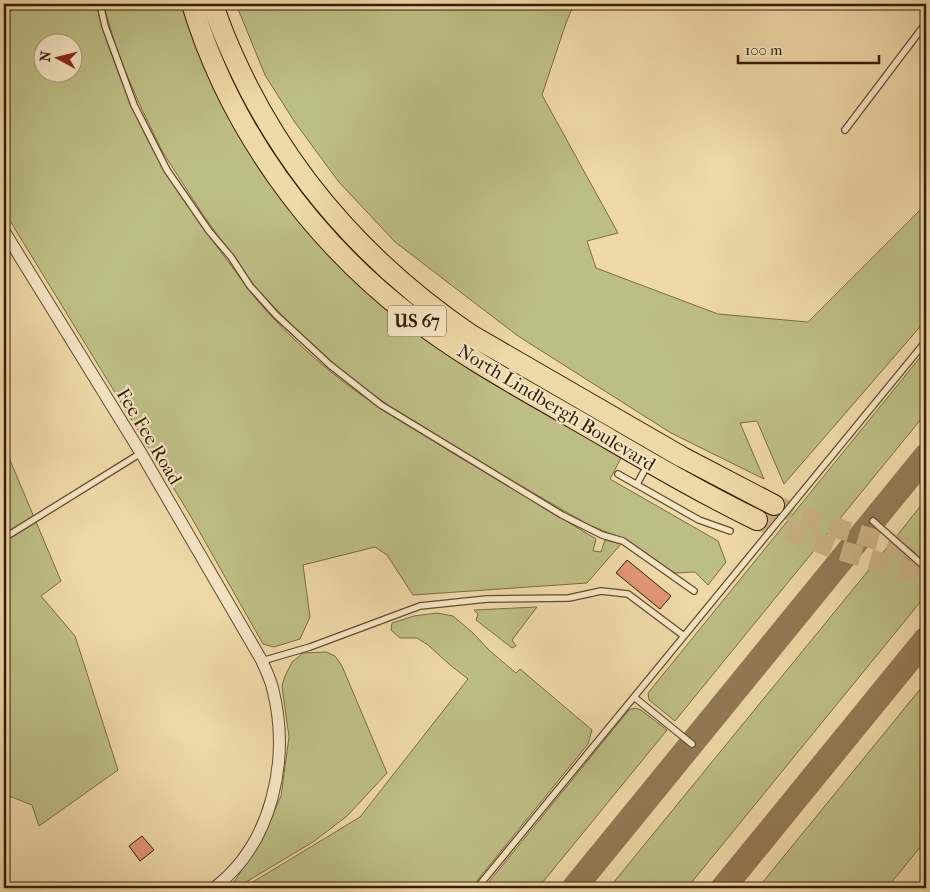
<svg xmlns="http://www.w3.org/2000/svg" width="930" height="892" viewBox="0 0 930 892" font-family="'IM FELL French Canon',serif">
  <style>
    .green { fill: #bdbe85; stroke: #7a6d42; fill-rule: evenodd }
    .lines { fill: none; stroke-linecap: round; stroke-linejoin: round }
    .taxiway { stroke: #927a54; stroke-width: 25 }
    .building { fill: #e29577; stroke: #361c00 }
    .highway-tunnel { stroke: #cab386; stroke-width: 20; stroke-dasharray: 20 10; stroke-linecap: butt }
    .lane-casing { stroke: #644b2a; stroke-width: 8 }
    .street-casing { stroke: #644b2a; stroke-width: 13 }
    .highway-casing { stroke: #361c00; stroke-width: 22 }
    .lane { stroke: #f5e6c6; stroke-width: 5.5 }
    .street { stroke: #f5e6c6; stroke-width: 11 }
    .highway { stroke: #efd9a8; stroke-width: 20 }
    .labels { text-anchor: middle; stroke-width: 4; stroke-linejoin: round; paint-order: stroke }
    .shield { fill: #f5e6c6; stroke: #6f593b; stroke-width: 1 }
    .shield-label { font-size: 18px; font-weight: bold; fill: #361c00 }
    .street-label { font-size: 19px; fill: #361c00; stroke: #f5e6c6 }
  </style>
  <rect width="100%" height="100%" fill="#efd9a8"/>
  <filter id="stains"><feTurbulence type="fractalNoise" baseFrequency=".004" numOctaves="4"/><feColorMatrix values="0 0 0 0 .2 0 0 0 0 .09 0 0 0 0 .02 0 0 0 .5 -.17"/></filter>
  <radialGradient id="worn" r=".72"><stop offset=".6" stop-color="#630" stop-opacity="0"/><stop offset="1" stop-color="#630" stop-opacity=".3"/></radialGradient>
  <path class="green" d="M4 4H96C120 95 161 168 215 244 229 262 242 281 256 299 286 334 322 367 360 394 391 416 424 435 456 455 503 483 550 511 596 539L593 551 601 552 605 540 621 544 587 583 413 595 387 555 375 547 303 565 310 617 300 639 274 647 263 644 190 515 4 211ZM42 42H72V72H42Z
    M103 4H181L194 40 211 79 274 189C315 245 364 295 420 336 483 382 554 418 621 458L610 479 718 541 726 562 708 585 695 572 676 573 665 569 624 539 589 525 457 449 399 413 350 378 295 329 256 288 203 215 162 151 139 103 119 57Z
    M236 4H574L566 23 542 95 618 233 587 241 596 268 718 314 808 322 925 205 926 206V320L784 484 757 421 740 423 764 479 671 433 518 336 395 242 338 181 294 121 265 75Z
    M926 350V413L675 721 649 700 648 693Z
    M4 446 61 581 41 596 75 636 118 770 39 826 32 805 4 794Z
    M926 499V562L896 537Z
    M890 544 926 574V595L687 888H609Z
    M537 607 512 640 516 646 512 648 476 620 478 614 474 610Z
    M437 613 453 616 473 633 490 651 516 673 520 669 592 730 588 744 471 888H243L360 817 468 679 450 665 428 645 417 638H400L391 630 392 623 414 616Z
    M326 652 335 656 342 666 387 773 347 816 313 842 236 888H227L232 885 262 839 281 796 289 737 282 686 285 676 292 662 303 653Z
    M926 682V840L887 888H758Z
    M635 708 641 710 667 730 538 888H484L629 710Z"/>
  <g class="lines">
    <path class="taxiway" d="M574 888 926 456
      M723 888 926 639"/>
  </g>
  <path class="building" d="M627 560 671 596 660 609 616 573Z
    M142 836 154 850 140 861 129 846Z"/>
  <g class="lines">
    <path class="highway-tunnel" d="M774 505 843 530 926 554
      M757 520 836 549 926 576"/>
    <defs>
      <path id="lane" d="M100 4 105 26 134 105 167 170 209 231 231 257 250 286 276 315 330 365 381 405 562 515 602 535 623 541 694 591
        M845 130 926 23
        M618 474 699 520 730 531
        M637 484 648 464
        M873 521 926 568
        M4 538 141 453
        M262 661 310 647 420 606 487 599 569 598 601 591 628 594 684 636
        M634 697 926 341
        M477 888 634 697 692 744"/>
      <path id="street" d="M4 231 141 453 262 661C266 671 271 680 273 690 290 759 273 843 214 888"/>
      <path id="highway" d="M192 4C229 127 310 239 412 317 462 356 518 386 573 418 634 453 693 489 757 520
        M213 4C222 33 235 61 248 87 300 189 377 271 471 335L682 457 774 505"/>
    </defs>
    <use href="#lane" class="lane-casing"/>
    <use href="#street" class="street-casing"/>
    <use href="#highway" class="highway-casing"/>
    <use href="#lane" class="lane"/>
    <use href="#street" class="street"/>
    <use href="#highway" class="highway"/>
  </g>
  <g class="labels">
    <rect class="shield" x="388" y="305.5" width="58" height="31" rx="4"/>
    <g class="shield-label">
      <text x="417" y="327">US 67</text>
    </g>
    <g class="street-label">
      <text transform="translate(557 407) rotate(31)" y="7">North Lindbergh Boulevard</text>
      <text transform="translate(150 436) rotate(59)" y="7">Fee Fee Road</text>
    </g>
  </g>
  <rect width="930" height="892" fill="none" stroke="#efd9a8" stroke-width="20"/>
  <rect x="5" y="5" width="920" height="882" fill="none" stroke="#361c00" stroke-width="2.5"/>
  <rect x="10" y="10" width="910" height="872" fill="none" stroke="#361c00"/>
  <g transform="translate(58 58) rotate(277)"><circle r="24" fill="#f5e6c6" stroke="#a99577"/>
  <path d="M0-4L9 19L0 12L-9 19Z" fill="#8f2418"/>
  <text y="-8" font-size="14" font-weight="bold" text-anchor="middle" fill="#361c00">N</text>
  </g>
  <path d="M738 55v8h141v-8" fill="none" stroke="#361c00" stroke-width="2.5"/>
  <text x="745" y="55" font-size="15" fill="#361c00" stroke="#f5e6c6" stroke-width="4" paint-order="stroke">100 m</text>
  <rect width="100%" height="100%" filter="url(#stains)"/>
  <rect width="100%" height="100%" fill="url(#worn)"/>
</svg>
